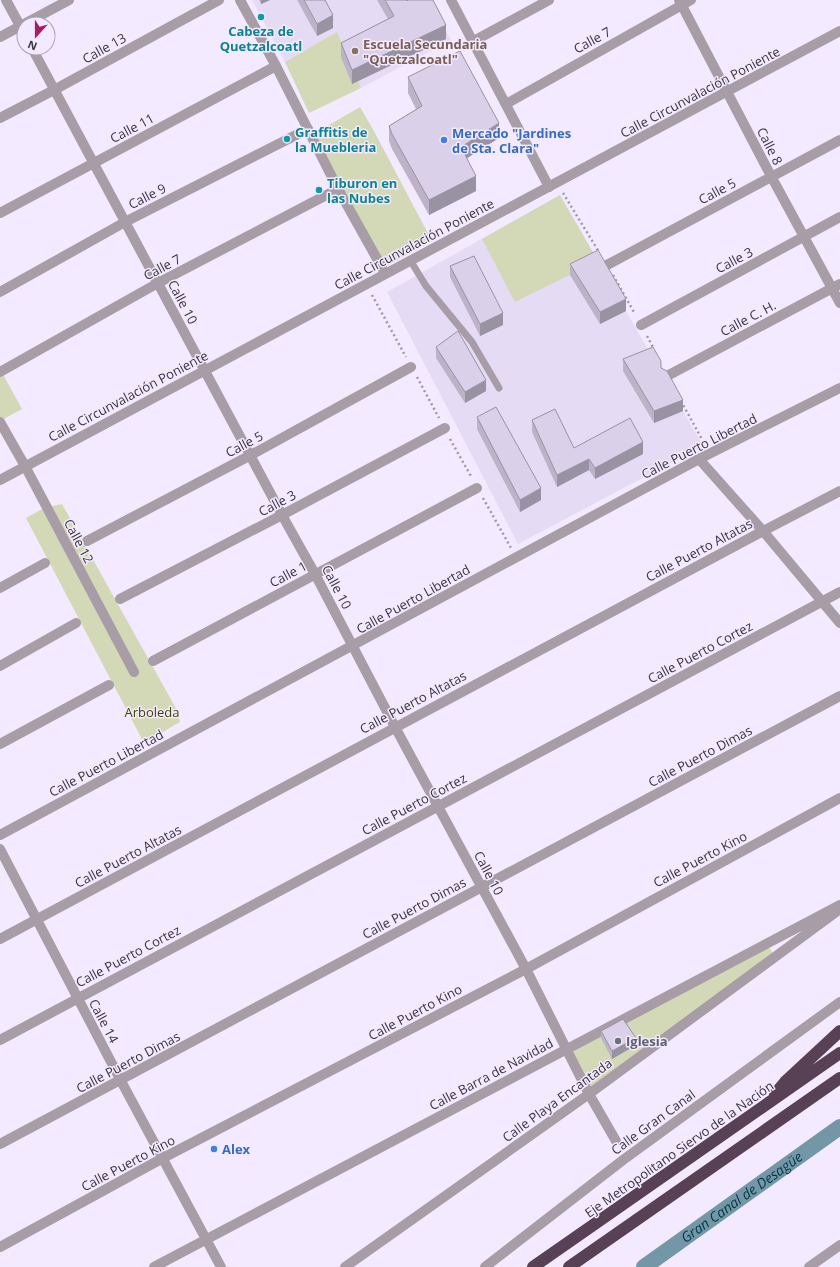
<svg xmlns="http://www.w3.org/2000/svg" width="840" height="1267" viewBox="0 0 840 1267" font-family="'Open Sans',sans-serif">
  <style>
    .built { fill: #e6dbf4 }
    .green { fill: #d3d8b6 }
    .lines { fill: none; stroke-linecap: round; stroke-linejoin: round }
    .canal { stroke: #7397a6; stroke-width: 16 }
    .path { stroke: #9f98a8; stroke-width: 2.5; stroke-dasharray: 2 3; stroke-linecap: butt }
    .service { stroke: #a89ca6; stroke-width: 7 }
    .pedestrian { stroke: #a89ca6; stroke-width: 10 }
    .minor { stroke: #a89ca6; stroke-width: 10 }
    .tertiary { stroke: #a89ca6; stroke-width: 10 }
    .motorway { stroke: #584155; stroke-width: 12 }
    .wall { fill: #bcb3c8 }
    .shaded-wall { fill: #9992a3 }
    .building { fill: #dbd0e9; stroke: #9992a3 }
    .culture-dot { fill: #0f9aa8; stroke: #f3eaff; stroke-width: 1.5 }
    .education-dot { fill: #8d6e63; stroke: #f3eaff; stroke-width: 1.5 }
    .shop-dot { fill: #3f7fe0; stroke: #f3eaff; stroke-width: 1.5 }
    .worship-dot { fill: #6b7280; stroke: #f3eaff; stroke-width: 1.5 }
    .labels { text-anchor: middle; stroke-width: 3; stroke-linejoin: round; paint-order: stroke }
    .culture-label { font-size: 13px; font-weight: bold; fill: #0d838f; stroke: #f3eaff; text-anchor: start }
    .street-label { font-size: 13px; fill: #3a353f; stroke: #f3eaff }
    .education-label { font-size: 13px; font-weight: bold; fill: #785e54; stroke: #f3eaff; text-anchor: start }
    .shop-label { font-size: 13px; font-weight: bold; fill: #366cbe; stroke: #f3eaff; text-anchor: start }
    .park-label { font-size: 13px; fill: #3e4208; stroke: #f3eaff }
    .worship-label { font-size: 13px; font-weight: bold; fill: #5b616d; stroke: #f3eaff; text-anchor: start }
    .water-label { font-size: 14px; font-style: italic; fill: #02384a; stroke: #f3eaff }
  </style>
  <rect width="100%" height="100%" fill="#f3eaff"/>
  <path class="built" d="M252 0H429L451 40 361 88 310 109Z
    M560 195 703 446 518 544 387 292Z"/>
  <path class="green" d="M337 32 361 88 309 113 285 62Z
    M360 107 375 133 432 241 378 271 308 137Z
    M560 195 598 261 515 302 482 239Z
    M0 369 22 409 0 421Z
    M62 504 178 712 180 722 144 743 26 518 44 508Z
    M768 945 773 954 589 1089 571 1051Z"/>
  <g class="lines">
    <path class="canal" id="s1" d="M644 1267 840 1127"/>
    <path class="path" d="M563 193 599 252
      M613 275 635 314
      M372 295 406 357
      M647 336 654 349
      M417 377 439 418
      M681 401 704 443
      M450 439 472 478
      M483 498 511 548"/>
    <path class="service" d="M410 260 426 286 472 342 499 388"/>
    <path class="pedestrian" d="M0 37 69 0
      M506 104 691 0
      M0 118 54 90 219 0
      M0 213 276 66
      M0 292 125 222 308 129
      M0 372 158 283 338 189
      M0 588 45 563
      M120 599 282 515 445 428
      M153 661 477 488
      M0 666 76 623
      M0 744 109 685"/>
    <path class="minor" d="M6 0 24 33
      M451 0 549 187
      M679 0 771 176 840 303
      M472 42 549 0
      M32 48 282 515 315 574 395 727 526 969 589 1094 616 1141
      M607 265 840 140
      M641 325 840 217
      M667 376 840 284
      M0 422 25 466 134 672
      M699 459 763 531 840 623
      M87 541 251 455 411 367
      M0 835 699 459 840 388
      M0 849 121 1081 221 1267
      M0 939 763 531 840 491
      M0 1040 840 592
      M0 1144 840 696
      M0 1247 163 1158 526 969 840 798
      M154 1267 840 905
      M345 1267 589 1094 836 912
      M485 1267 623 1160 840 1002
      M809 1267 840 1245"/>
    <path class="tertiary" d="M240 0 276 66 338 189 385 273
      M0 480 840 31"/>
    <path class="motorway" d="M775 1094 785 1082 840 1031
      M533 1267 840 1053
      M569 1267 840 1078"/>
  </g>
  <path class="wall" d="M259 0H270L261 4Z
    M297 0H325L333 28 317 36Z
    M377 0H406L446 39 352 84 341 57V43L388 19Z
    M408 77 499 138 467 158 476 191 429 215 392 149 389 141V126L416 109 408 93Z
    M570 264 626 311 600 324 570 275Z
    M450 266 503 325 480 336 450 277Z
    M436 347 486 391 465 403 436 358Z
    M623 359 661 368 683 411 654 423 623 371Z
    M477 417 541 500 520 512 477 429Z
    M532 420 574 448 643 454 595 479 589 470 557 487 532 432Z
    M601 1031 636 1045 612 1059 601 1038Z"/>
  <path class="shaded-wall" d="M261 0H270L261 4Z
    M333 15V28L317 36V24Z
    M446 25V39L352 84V70Z
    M499 123V138L461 162V147Z
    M476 176V191L429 215V200Z
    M626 299V311L600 324V312Z
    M503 313V325L480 336V324Z
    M486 380V391L465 403V392Z
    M683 400V411L654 423V411Z
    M643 442V454L595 479V468Z
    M589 459V470L557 487V475Z
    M541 488V500L520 512V500Z
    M636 1038V1045L612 1059V1051Z"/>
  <path class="building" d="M304 0H325L333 15 317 24Z
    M385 0H406L407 1 408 0H433L446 25 352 70 341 43 394 16Z
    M460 51 499 123 461 147 476 176 429 200 392 134 389 126 422 106 408 77Z
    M598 250 626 299 600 312 570 264Z
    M474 256 503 313 480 324 450 266Z
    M458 331 486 380 465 392 436 347Z
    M653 347 661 361V368L667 371 683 400 654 411 623 359Z
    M496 407 541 488 520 500 477 417Z
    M555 409 574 448 630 418 643 442 595 468 589 459 557 475 532 420Z
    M623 1019 636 1038 612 1051 601 1031Z"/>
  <g class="culture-dot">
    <circle cx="261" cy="17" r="4"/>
    <circle cx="287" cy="139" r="4"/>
    <circle cx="319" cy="190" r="4"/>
  </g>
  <circle class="education-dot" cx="355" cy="51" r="4"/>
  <g class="shop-dot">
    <circle cx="444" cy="140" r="4"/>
    <circle cx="214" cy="1149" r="4"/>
  </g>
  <circle class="worship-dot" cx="618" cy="1041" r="4"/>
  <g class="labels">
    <g class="culture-label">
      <text x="261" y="36" text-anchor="middle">Cabeza de<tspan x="261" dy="15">Quetzalcoatl</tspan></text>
      <text x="295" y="137">Graffitis de<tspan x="295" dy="15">la Muebleria</tspan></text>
      <text x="327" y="188">Tiburon en<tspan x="327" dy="15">las Nubes</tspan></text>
    </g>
    <g class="street-label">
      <text transform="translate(592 40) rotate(-29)" y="5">Calle 7</text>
      <text transform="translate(104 48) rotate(-29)" y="5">Calle 13</text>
      <text transform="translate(700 92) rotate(-28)" y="5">Calle Circunvalación Poniente</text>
      <text transform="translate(132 128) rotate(-28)" y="5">Calle 11</text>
      <text transform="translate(770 146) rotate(63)" y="5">Calle 8</text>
      <text transform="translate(717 191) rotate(-28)" y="5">Calle 5</text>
      <text transform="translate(147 196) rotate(-27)" y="5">Calle 9</text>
      <text transform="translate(414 244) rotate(-28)" y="5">Calle Circunvalación Poniente</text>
      <text transform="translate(734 260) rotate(-28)" y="5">Calle 3</text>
      <text transform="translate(162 267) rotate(-28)" y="5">Calle 7</text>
      <text transform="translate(183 302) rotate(62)" y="5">Calle 10</text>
      <text transform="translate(748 318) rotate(-28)" y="5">Calle C. H.</text>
      <text transform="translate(128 396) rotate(-28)" y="5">Calle Circunvalación Poniente</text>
      <text transform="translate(244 444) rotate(-28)" y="5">Calle 5</text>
      <text transform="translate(699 446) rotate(-27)" y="5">Calle Puerto Libertad</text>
      <text transform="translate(277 503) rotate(-28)" y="5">Calle 3</text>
      <text transform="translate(79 541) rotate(62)" y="5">Calle 12</text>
      <text transform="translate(699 550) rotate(-28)" y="5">Calle Puerto Altatas</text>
      <text transform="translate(288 574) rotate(-28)" y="5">Calle 1</text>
      <text transform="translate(337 587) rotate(62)" y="5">Calle 10</text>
      <text transform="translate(413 599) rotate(-29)" y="5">Calle Puerto Libertad</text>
      <text transform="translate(700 652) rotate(-28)" y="5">Calle Puerto Cortez</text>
      <text transform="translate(413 702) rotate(-28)" y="5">Calle Puerto Altatas</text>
      <text transform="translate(700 756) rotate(-28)" y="5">Calle Puerto Dimas</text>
      <text transform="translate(106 763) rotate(-28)" y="5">Calle Puerto Libertad</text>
      <text transform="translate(414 804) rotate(-28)" y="5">Calle Puerto Cortez</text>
      <text transform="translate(128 856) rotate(-28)" y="5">Calle Puerto Altatas</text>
      <text transform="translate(700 859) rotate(-28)" y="5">Calle Puerto Kino</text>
      <text transform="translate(489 873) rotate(62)" y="5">Calle 10</text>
      <text transform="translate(414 908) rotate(-28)" y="5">Calle Puerto Dimas</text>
      <text transform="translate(128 956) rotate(-28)" y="5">Calle Puerto Cortez</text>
      <text transform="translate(415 1012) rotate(-28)" y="5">Calle Puerto Kino</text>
      <text transform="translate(104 1021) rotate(62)" y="5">Calle 14</text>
      <text transform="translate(128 1062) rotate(-28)" y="5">Calle Puerto Dimas</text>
      <text transform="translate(491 1074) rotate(-28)" y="5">Calle Barra de Navidad</text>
      <text transform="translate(557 1100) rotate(-36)" y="5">Calle Playa Encantada</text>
      <text transform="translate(653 1122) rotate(-36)" y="5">Calle Gran Canal</text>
      <text transform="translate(679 1149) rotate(-35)" y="5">Eje Metropolitano Siervo de la Nación</text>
      <text transform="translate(128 1163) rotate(-28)" y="5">Calle Puerto Kino</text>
    </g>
    <g class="education-label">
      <text x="363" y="49">Escuela Secundaria<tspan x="363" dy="15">"Quetzalcoatl"</tspan></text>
    </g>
    <g class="shop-label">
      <text x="452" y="138">Mercado "Jardines<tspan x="452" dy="15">de Sta. Clara"</tspan></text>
      <text x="222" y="1154">Alex</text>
    </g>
    <g class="park-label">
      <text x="152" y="717">Arboleda</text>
    </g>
    <g class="worship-label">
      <text x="626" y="1046">Iglesia</text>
    </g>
    <g class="water-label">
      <text dy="5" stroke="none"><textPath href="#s1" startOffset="120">Gran Canal de Desagüe</textPath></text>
    </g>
  </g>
  <g transform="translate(36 36) rotate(201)"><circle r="19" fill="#f3eaff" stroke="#a9a2b2"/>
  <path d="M0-3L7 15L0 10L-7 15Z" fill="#a81e63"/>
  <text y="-6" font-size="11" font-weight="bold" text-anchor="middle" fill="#3a353f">N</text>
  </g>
</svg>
